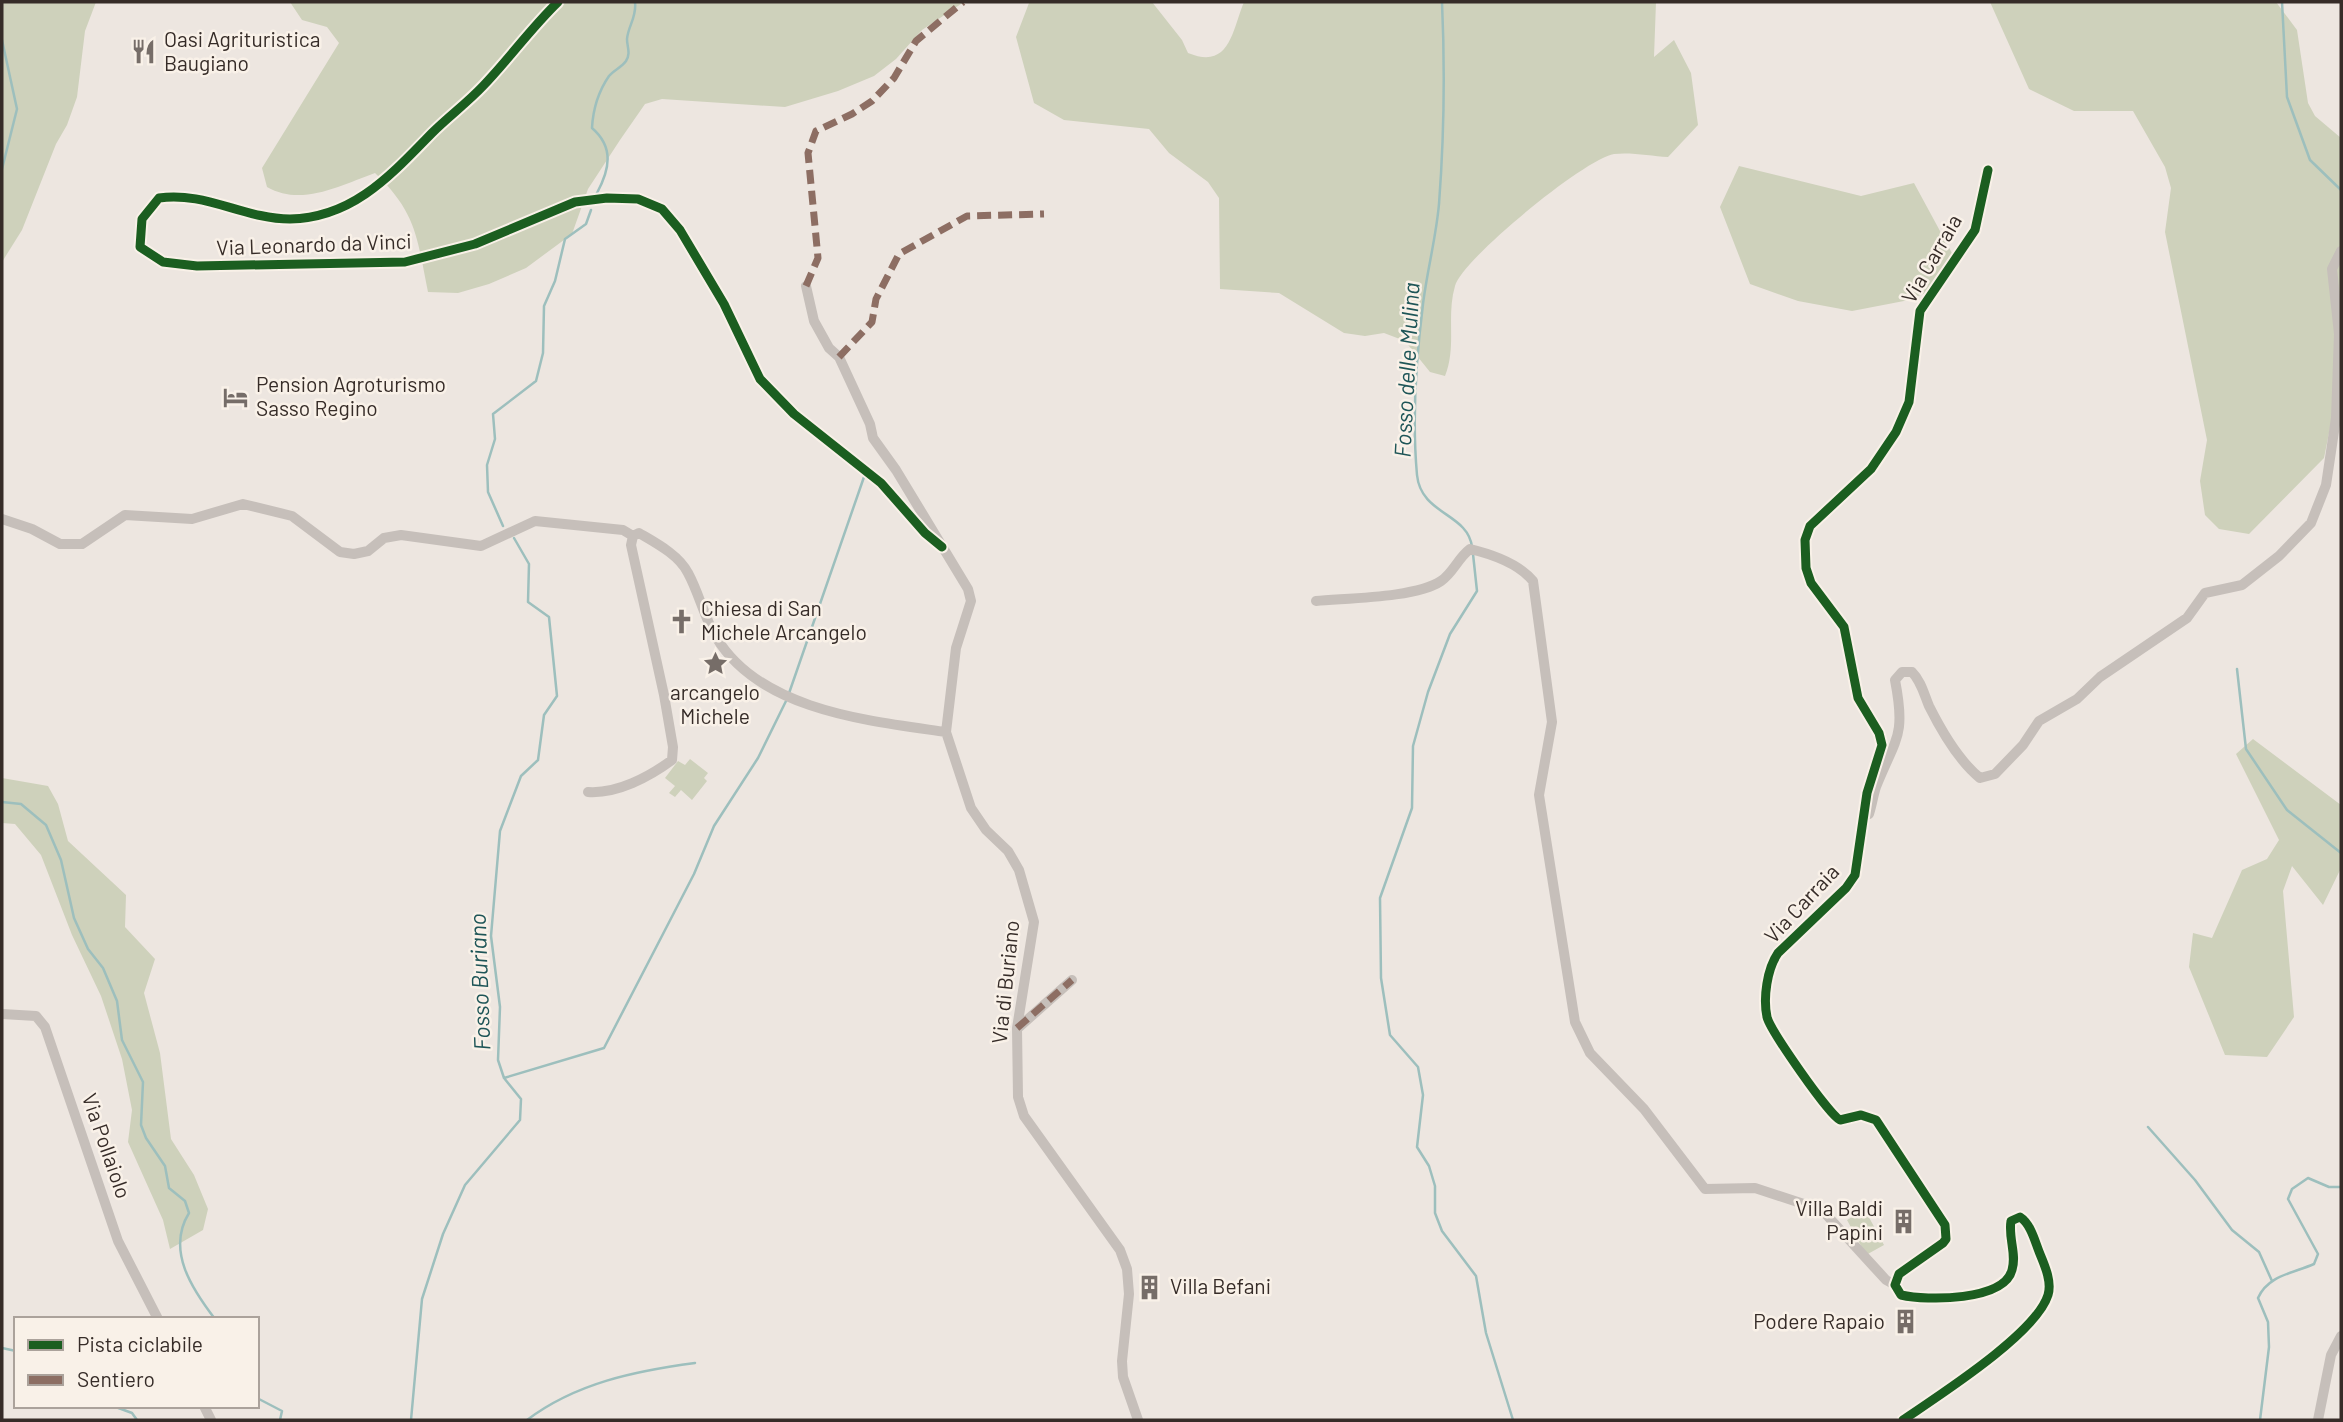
<svg xmlns="http://www.w3.org/2000/svg" width="2343" height="1422" viewBox="0 0 2343 1422" font-family="Barlow,sans-serif">
  <style>
    .green { fill: #ced1bb }
    .lines { fill: none; stroke-linecap: round; stroke-linejoin: round }
    .stream { stroke: #9dbfbd; stroke-width: 2.5 }
    .minor { stroke: #c6bfba; stroke-width: 10 }
    .quiet { stroke: #8d6e63; stroke-width: 7; stroke-dasharray: 14 7; stroke-linecap: butt }
    .cycleway-casing { stroke: #f9f1e8; stroke-width: 13 }
    .cycleway { stroke: #1b5e20; stroke-width: 9 }
    .labels { text-anchor: middle; stroke-width: 5; stroke-linejoin: round; paint-order: stroke }
    .poi-label { font-size: 21px; fill: #362c28; stroke: #f9f1e8; text-anchor: start }
    .street-label { font-size: 21px; fill: #362c28; stroke: #f9f1e8 }
    .water-label { font-size: 23px; font-style: italic; fill: #1e5557; stroke: #f9f1e8 }
  </style>
  <rect width="100%" height="100%" fill="#ede6e0"/>
  <path class="green" d="M2 2H96L85 31 77 97 67 125 56 144 22 230 2 262Z
    M290 2H964L922 30 896 59 874 76 838 91 785 107 662 99 645 104 620 140 588 189 572 234 526 268 489 284 458 293 428 292C417 238 417 213 375 173 341 185 302 207 267 187L262 168 339 43 327 27 302 20Z
    M1010 2H1152L1182 40 1188 53C1230 70 1232 31 1244 2H1656L1654 57 1674 40 1691 73 1698 125 1668 157C1651 156 1631 152 1614 154 1586 158 1462 259 1455 286 1446 317 1457 346 1445 376L1430 372 1405 341 1384 333 1365 336 1344 333 1279 293 1220 289 1219 198 1208 182 1169 153 1149 129 1064 120 1034 103 1016 37 1029 3Z
    M1990 2H2276L2297 30 2308 103 2315 116 2341 138V373L2324 458 2249 534 2219 529 2205 515 2200 481 2207 440 2165 232 2171 188 2165 167 2133 111H2074L2029 89Z
    M1739 166 1861 196 1914 183 1953 255 1926 293 1904 301 1852 311 1798 301 1750 284 1720 207Z
    M2253 739 2341 805V868L2323 905 2292 866 2283 891 2294 1017 2267 1057 2225 1055 2189 967 2193 933 2212 938 2242 870 2267 859 2279 840 2236 754Z
    M690 759 708 773 704 778 707 781 692 800 681 790 675 797 669 793 675 786 665 778 678 761 685 765Z
    M2 778 48 786 58 804 68 841 126 895 125 927 155 959 144 993 160 1053 171 1139 194 1175 208 1209 203 1230 170 1249 163 1220 128 1142 132 1110 122 1059 101 996 72 935 41 855 15 824 2 823Z
    M1865 1210 1884 1245 1866 1255 1847 1220Z"/>
  <g class="lines">
    <path class="stream" d="M1442 2C1445 68 1444 138 1439 204 1436 238 1427 271 1423 304 1416 359 1412 420 1417 475 1421 515 1468 513 1472 547
      M2282 2 2287 97 2310 160 2341 190
      M2 40 17 109 2 169
      M597 193C610 169 614 147 592 128 593 109 598 92 609 76 614 70 622 67 626 61 631 53 627 47 627 39 628 26 637 17 635 2
      M503 526 488 492 487 465 495 439 493 414 536 381 543 353 544 306 555 281 565 239 586 224 591 210
      M1473 554 1477 591 1450 634 1428 692 1413 746 1412 808 1380 898 1381 978 1390 1035 1418 1067 1423 1095 1417 1147 1429 1166 1435 1186V1213L1442 1231 1476 1276 1486 1333 1513 1420
      M2237 669 2246 749 2287 810 2341 853
      M2 802 21 804 46 825 61 860 74 918 88 949 103 968 117 1001 122 1040 143 1082 141 1125 146 1138 165 1166 169 1188 185 1201 189 1213C166 1250 192 1289 215 1319
      M504 1078 604 1048 694 874 714 826 758 758 787 699 864 477
      M2148 1127 2195 1180 2232 1230 2259 1252 2272 1281
      M2 1348 16 1351
      M257 1398 282 1411 280 1420
      M113 1406 132 1413 137 1420
      M411 1420 422 1299 443 1234 465 1185 520 1120 521 1099 504 1078 498 1060 500 1007 491 936 500 831 521 776 538 760 544 715 557 696 549 617 528 602 529 564 514 538
      M527 1420C576 1383 635 1371 695 1363
      M2260 1420 2269 1347 2268 1322 2258 1298C2268 1275 2294 1273 2314 1264L2318 1254 2288 1199 2292 1189 2308 1178 2329 1187H2341"/>
    <path class="minor" d="M558 2C531 28 509 59 483 86 467 103 448 117 432 133 391 175 353 218 290 219 245 219 204 191 159 198L142 219 140 247 163 262 197 266 405 262 475 244 575 202 607 198 638 199 662 209 680 230 724 304 760 379 794 414 881 483 925 533 942 547
      M806 286 814 321 829 348 839 357 870 424 873 438 896 470 968 589 971 601 956 648 946 732 971 808 986 830 1008 851 1019 870 1034 922 1017 1028 1018 1097 1024 1116 1120 1250 1127 1269 1129 1294 1122 1361 1123 1377 1138 1420
      M2 519 32 529 60 544H82L125 515 192 519 243 504 292 516 340 552 354 554 368 551 384 538 401 535 481 546 535 521 623 530 633 536
      M633 536 639 533C656 543 679 555 688 573 699 593 704 617 716 637 760 711 870 721 946 732
      M1316 601C1346 598 1416 598 1441 581 1453 573 1458 558 1470 549 1491 554 1519 564 1533 581L1552 722 1539 795 1575 1022 1590 1053 1644 1109 1705 1189 1755 1188 1822 1210 1886 1280 1895 1285
      M588 792C617 794 649 777 672 760L673 747 664 695 631 545 633 536
      M1869 814C1872 805 1873 796 1876 787 1896 737 1906 737 1895 680L1902 672H1912C1921 681 1924 694 1929 706 1941 730 1959 761 1980 778L1995 774 2023 745 2039 721 2077 699 2100 677 2187 618 2205 593 2242 585 2279 556 2311 523 2326 485 2336 418 2339 334 2332 269 2341 251
      M2 1014 36 1016 45 1027 118 1241 158 1319
      M1018 1028 1072 980
      M204 1406 211 1420
      M1903 1420C1938 1396 2036 1334 2048 1295 2052 1282 2045 1266 2040 1254 2035 1242 2031 1224 2020 1217L2011 1221C2008 1238 2017 1254 2012 1270 2004 1301 1927 1301 1901 1295L1895 1285 1899 1274 1943 1243 1946 1239 1945 1225 1876 1120 1861 1115 1840 1120C1829 1115 1770 1030 1767 1017 1763 998 1767 969 1778 953L1846 888 1855 875 1867 793 1882 745 1879 733 1858 698 1844 627 1811 583 1806 568 1805 540 1810 526 1871 469 1896 432 1909 402 1920 311 1975 230 1988 170
      M2318 1420 2331 1355 2341 1336"/>
    <path class="quiet" d="M806 286 818 258 808 153 816 131 852 114 872 101 894 78 916 41 963 2
      M839 357 872 322 876 299 899 254 967 216 1044 214
      M1017 1028 1072 980"/>
    <defs>
      <path id="cycleway" d="M558 2C531 28 509 59 483 86 467 103 448 117 432 133 391 175 353 218 290 219 245 219 204 191 159 198L142 219 140 247 163 262 197 266 405 262 475 244 575 202 607 198 638 199 662 209 680 230 724 304 760 379 794 414 881 483 925 533 942 547
        M1903 1420C1938 1396 2036 1334 2048 1295 2052 1282 2045 1266 2040 1254 2035 1242 2031 1224 2020 1217L2011 1221C2008 1238 2017 1254 2012 1270 2004 1301 1927 1301 1901 1295L1895 1285 1899 1274 1943 1243 1946 1239 1945 1225 1876 1120 1861 1115 1840 1120C1829 1115 1770 1030 1767 1017 1763 998 1767 969 1778 953L1846 888 1855 875 1867 793 1882 745 1879 733 1858 698 1844 627 1811 583 1806 568 1805 540 1810 526 1871 469 1896 432 1909 402 1920 311 1975 230 1988 170"/>
    </defs>
    <use href="#cycleway" class="cycleway-casing"/>
    <use href="#cycleway" class="cycleway"/>
  </g>
  <defs>
    <symbol id="restaurant-bare" viewBox="-9 -9 18 18"><path d="M-5-6h1v4h1v-4h1v4h1v-4h1v5L-1.5 .5V6h-2V.5L-5-1ZM5-6V6H3V1.5H1.5Q1.5-4 5-6Z" fill="#766d68" stroke="#f9f1e8" stroke-width="2.5" paint-order="stroke"/></symbol>
    <symbol id="hotel-bare" viewBox="-9 -9 18 18"><path d="M-6-4.5h1.5V1H6V5H4.5V3h-9V5H-6ZM-4 0a1.8 1.8 0 1 1 3.6 0ZM.5 0V-2.5h3Q6-2.5 6 0Z" fill="#766d68" stroke="#f9f1e8" stroke-width="2.5" paint-order="stroke"/></symbol>
    <symbol id="church-bare" viewBox="-9 -9 18 18"><path d="M-1.2-6h2.4v3.5h3.3v2.4h-3.3V6h-2.4V-.1h-3.3v-2.4h3.3Z" fill="#766d68" stroke="#f9f1e8" stroke-width="2.5" paint-order="stroke"/></symbol>
    <symbol id="sight-bare" viewBox="-9 -9 18 18"><path d="M0-6L1.8-2.2L6-1.7L2.9 1.2L3.7 5.4L0 3.3L-3.7 5.4L-2.9 1.2L-6-1.7L-1.8-2.2Z" fill="#766d68" stroke="#f9f1e8" stroke-width="2.5" paint-order="stroke"/></symbol>
    <symbol id="building-bare" viewBox="-9 -9 18 18"><path d="M-4-6H4V6H1V3H-1V6H-4ZM-2.5-4.3h1.7v1.8h-1.7ZM.8-4.3h1.7v1.8H.8ZM-2.5-1h1.7V.8h-1.7ZM.8-1h1.7V.8H.8Z" fill="#766d68" stroke="#f9f1e8" stroke-width="2.5" paint-order="stroke"/></symbol>
  </defs>
  <g fill-rule="evenodd">
    <use href="#restaurant-bare" x="126" y="34" width="35" height="35"/>
    <use href="#hotel-bare" x="218" y="380" width="35" height="35"/>
    <use href="#church-bare" x="664" y="604" width="35" height="35"/>
    <use href="#sight-bare" x="698" y="646" width="35" height="35"/>
    <use href="#building-bare" x="1886" y="1204" width="35" height="35"/>
    <use href="#building-bare" x="1132" y="1270" width="35" height="35"/>
    <use href="#building-bare" x="1888" y="1304" width="35" height="35"/>
  </g>
  <g class="labels">
    <g class="poi-label">
      <text x="164" y="47">Oasi Agrituristica<tspan x="164" dy="24">Baugiano</tspan></text>
      <text x="256" y="392">Pension Agroturismo<tspan x="256" dy="24">Sasso Regino</tspan></text>
      <text x="701" y="616">Chiesa di San<tspan x="701" dy="24">Michele Arcangelo</tspan></text>
      <text x="715" y="700" text-anchor="middle">arcangelo<tspan x="715" dy="24">Michele</tspan></text>
      <text x="1883" y="1216" text-anchor="end">Villa Baldi<tspan x="1883" dy="24">Papini</tspan></text>
      <text x="1170" y="1294">Villa Befani</text>
      <text x="1885" y="1329" text-anchor="end">Podere Rapaio</text>
    </g>
    <g class="street-label">
      <text transform="translate(314 245) rotate(-2)" y="7">Via Leonardo da Vinci</text>
      <text transform="translate(1932 259) rotate(-60)" y="7">Via Carraia</text>
      <text transform="translate(1802 904) rotate(-47)" y="7">Via Carraia</text>
      <text transform="translate(1006 982) rotate(-84)" y="7">Via di Buriano</text>
      <text transform="translate(106 1146) rotate(71)" y="7">Via Pollaiolo</text>
    </g>
    <g class="water-label">
      <text transform="translate(1407 370) rotate(-87)" y="8">Fosso delle Mulina</text>
      <text transform="translate(480 982) rotate(-92)" y="8">Fosso Buriano</text>
    </g>
  </g>
  <rect width="2343" height="1422" fill="none" stroke="#362c28" stroke-width="7"/>
  <rect x="14" y="1317" width="245" height="91" fill="#f9f1e8" stroke="#aba29b" stroke-width="2"/>
  <rect x="28" y="1340" width="35" height="10" fill="#1b5e20" stroke="#aba29b" stroke-width="2"/>
  <text x="77" y="1352" font-size="21" fill="#362c28">Pista ciclabile</text>
  <rect x="28" y="1375" width="35" height="10" fill="#8d6e63" stroke="#aba29b" stroke-width="2"/>
  <text x="77" y="1387" font-size="21" fill="#362c28">Sentiero</text>
</svg>
